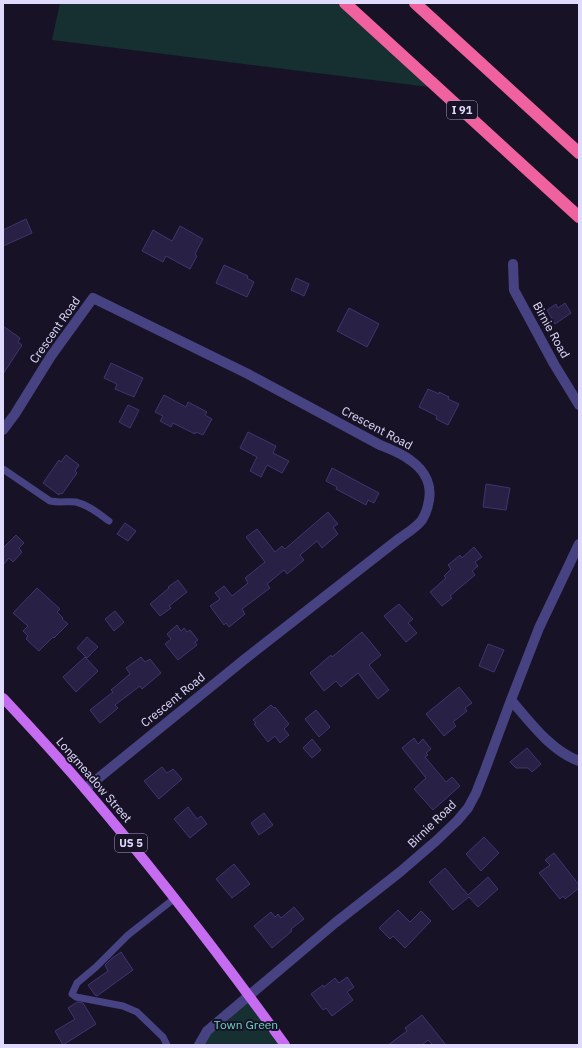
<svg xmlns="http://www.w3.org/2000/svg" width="582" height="1048" viewBox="0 0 582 1048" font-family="'IBM Plex Sans',sans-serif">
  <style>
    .green { fill: #162f30 }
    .building { fill: #292045; stroke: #43346f }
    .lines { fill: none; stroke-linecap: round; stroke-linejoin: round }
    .lane { stroke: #474281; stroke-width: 7 }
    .street { stroke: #474281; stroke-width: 10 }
    .primary { stroke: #c66cf1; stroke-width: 10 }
    .highway { stroke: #f0619f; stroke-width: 12 }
    .labels { text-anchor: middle; stroke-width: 4; stroke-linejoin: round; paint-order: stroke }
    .shield { fill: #171226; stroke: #a49fbc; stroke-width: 1 }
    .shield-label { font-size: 11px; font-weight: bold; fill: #e0dbfc }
    .street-label { font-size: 12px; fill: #e0dbfc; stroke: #171226 }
    .park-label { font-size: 12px; fill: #6dd6c1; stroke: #171226 }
  </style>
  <rect width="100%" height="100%" fill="#171226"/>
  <path class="green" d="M60 3H351L445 89 52 40Z
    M250 996 285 1045H199Z"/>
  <path class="building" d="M26 219 32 233 3 246V230Z
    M180 226 203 239 195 254 197 256 190 269 166 256 163 262 142 251 153 230 172 241Z
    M224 265 248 276 247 278 254 282 247 297 216 283Z
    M296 278 309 284 304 296 291 290Z
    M565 303 571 313 555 324 547 310 556 304 558 308Z
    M349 308 379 324 367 347 337 331Z
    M3 326 20 338 18 342 22 345 3 374Z
    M111 363 143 378 134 397 115 389 117 384 104 378Z
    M428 389 439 394V392L449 397 448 399 459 404 448 425 436 419 437 416 419 407Z
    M164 395 186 407 188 402 207 412 205 415 212 419 203 435 196 432 195 434 173 423 171 427 160 421 163 416 155 412Z
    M128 405 139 410 130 428 119 422Z
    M248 432 276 446 273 453 289 461 282 473 267 465 261 477 250 471 257 457 240 448Z
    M66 455 79 465 75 471 77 473 62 494 60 493 59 495 43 483 59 460 61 462Z
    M332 468 379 493 374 503 368 500 366 505 336 489 337 487 326 481Z
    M486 484 510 488 506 510 483 507Z
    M328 512 338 524 333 527 338 534 322 548 317 541 300 555 304 560 287 574 284 570 267 584 270 588 242 609 245 614 229 627 226 623 224 625 210 606 220 599 215 593 224 586 232 596 248 583 245 578 265 562 246 537 257 529 275 552 282 546 285 549Z
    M125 523 136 531 128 541 117 534Z
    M16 535 24 543 19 548 22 552 13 562 9 558 3 565V548Z
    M474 547 482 557 475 562 478 566 472 571 475 575 450 596 452 598 442 606 430 592 446 578 444 576 451 569 448 565 460 555 462 558Z
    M178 580 187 592 169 606 171 608 160 616 150 604 169 588 168 587Z
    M37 588 60 609 57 612 63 618 62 619 68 624 54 638 53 637 39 651 26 639 28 636 23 631 28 626 13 613Z
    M399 604 413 619 408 623 417 633 406 642 384 616Z
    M115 611 124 622 114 631 105 619Z
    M177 625 181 631 184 628 187 632 190 630 198 640 195 642 197 645 178 660 165 644 171 639 167 634Z
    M362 632 381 655 369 665 389 690 378 699 358 673 341 687 336 681 324 691 310 673 331 655 332 657Z
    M87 637 98 647 87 658 77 648Z
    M488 644 504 650 494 672 479 666Z
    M85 657 98 671 76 692 63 677Z
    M141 657 145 662 150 659 161 673 142 689 140 686 115 705 118 708 100 723 90 710 113 692 111 690 130 674 126 668Z
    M459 687 472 703 465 708 467 711 453 722 456 726 444 736 426 714Z
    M271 705 274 708 275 707 289 724 284 729 289 735 280 743 275 736 268 742 254 724 256 723 253 720Z
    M316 710 330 727 319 737 305 719Z
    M414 738 418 744 423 739 431 749 426 753 428 755 425 757 446 782 452 777 460 786 433 810 414 789 426 778 402 748Z
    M312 739 321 750 312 758 303 748Z
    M527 748 541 764 532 772 528 768H516L510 762Z
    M162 767 167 773 173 769 182 779 159 799 144 781Z
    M188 807 197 819 201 816 207 824 190 838 174 819Z
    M264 813 273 825 259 835 251 823Z
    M484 837 499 853 481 871 466 854Z
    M554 853 579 885V888L565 899 563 896 560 899 539 873 550 865 545 860Z
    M234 864 250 884 232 898 216 879Z
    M445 868 468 895 488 877 498 889 478 907 469 897 453 910 429 882Z
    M294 907 304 919 291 929 292 931 272 948 254 926 271 912 275 917 278 914 281 918Z
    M398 910 410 922 421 911 431 921 405 948 393 936 390 939 379 928Z
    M121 952 133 970 97 996 95 995 88 985 108 971 105 965 111 959Z
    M347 977 354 987 347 992 353 1000 332 1016 326 1008 323 1010 311 994 323 985 324 987 335 978 339 983Z
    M77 1002 83 1003 96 1024 63 1045 55 1031 75 1019 68 1008Z
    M422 1015 446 1045H433L428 1040 422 1045H388L407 1031 405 1028Z"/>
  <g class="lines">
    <path class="lane" d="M3 469 50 501C60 503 67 501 76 502 89 505 99 514 109 521
      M167 1045 163 1037 137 1012 123 1006 76 997 72 994 77 983 96 967 128 935 175 898"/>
    <path class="street" d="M513 264 514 290 554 364 579 405
      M3 430 15 414 51 356 93 298 248 374 380 445C390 449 401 453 410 460 426 471 433 487 428 505 427 510 425 515 422 520 415 529 405 534 396 541L245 659 85 789
      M511 700C530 722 551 751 579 761
      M199 1045 207 1031 335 923 400 872 436 841 457 821 468 808 476 793 485 770 511 700 539 628 579 544"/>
    <path class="primary" d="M3 698C31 728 59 758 86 790 156 872 222 958 285 1045"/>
    <path class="highway" d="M345 3 579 217
      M415 3 579 153"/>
  </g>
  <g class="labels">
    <g class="shield">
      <rect x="447" y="101" width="30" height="18" rx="3"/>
      <rect x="115" y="834" width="32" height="18" rx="3"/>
    </g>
    <g class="shield-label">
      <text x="462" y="114">I 91</text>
      <text x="131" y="847">US 5</text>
    </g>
    <g class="street-label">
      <text transform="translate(55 330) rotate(-55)" y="4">Crescent Road</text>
      <text transform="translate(551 330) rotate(61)" y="4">Birnie Road</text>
      <text transform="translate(377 428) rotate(28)" y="4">Crescent Road</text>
      <text transform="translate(173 700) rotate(-39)" y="4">Crescent Road</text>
      <text transform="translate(94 780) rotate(49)" y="4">Longmeadow Street</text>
      <text transform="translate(432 824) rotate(-44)" y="4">Birnie Road</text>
    </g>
    <g class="park-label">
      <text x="246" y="1029">Town Green</text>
    </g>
  </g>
  <rect width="582" height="1048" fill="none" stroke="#e0dbfc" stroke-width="8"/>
</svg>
